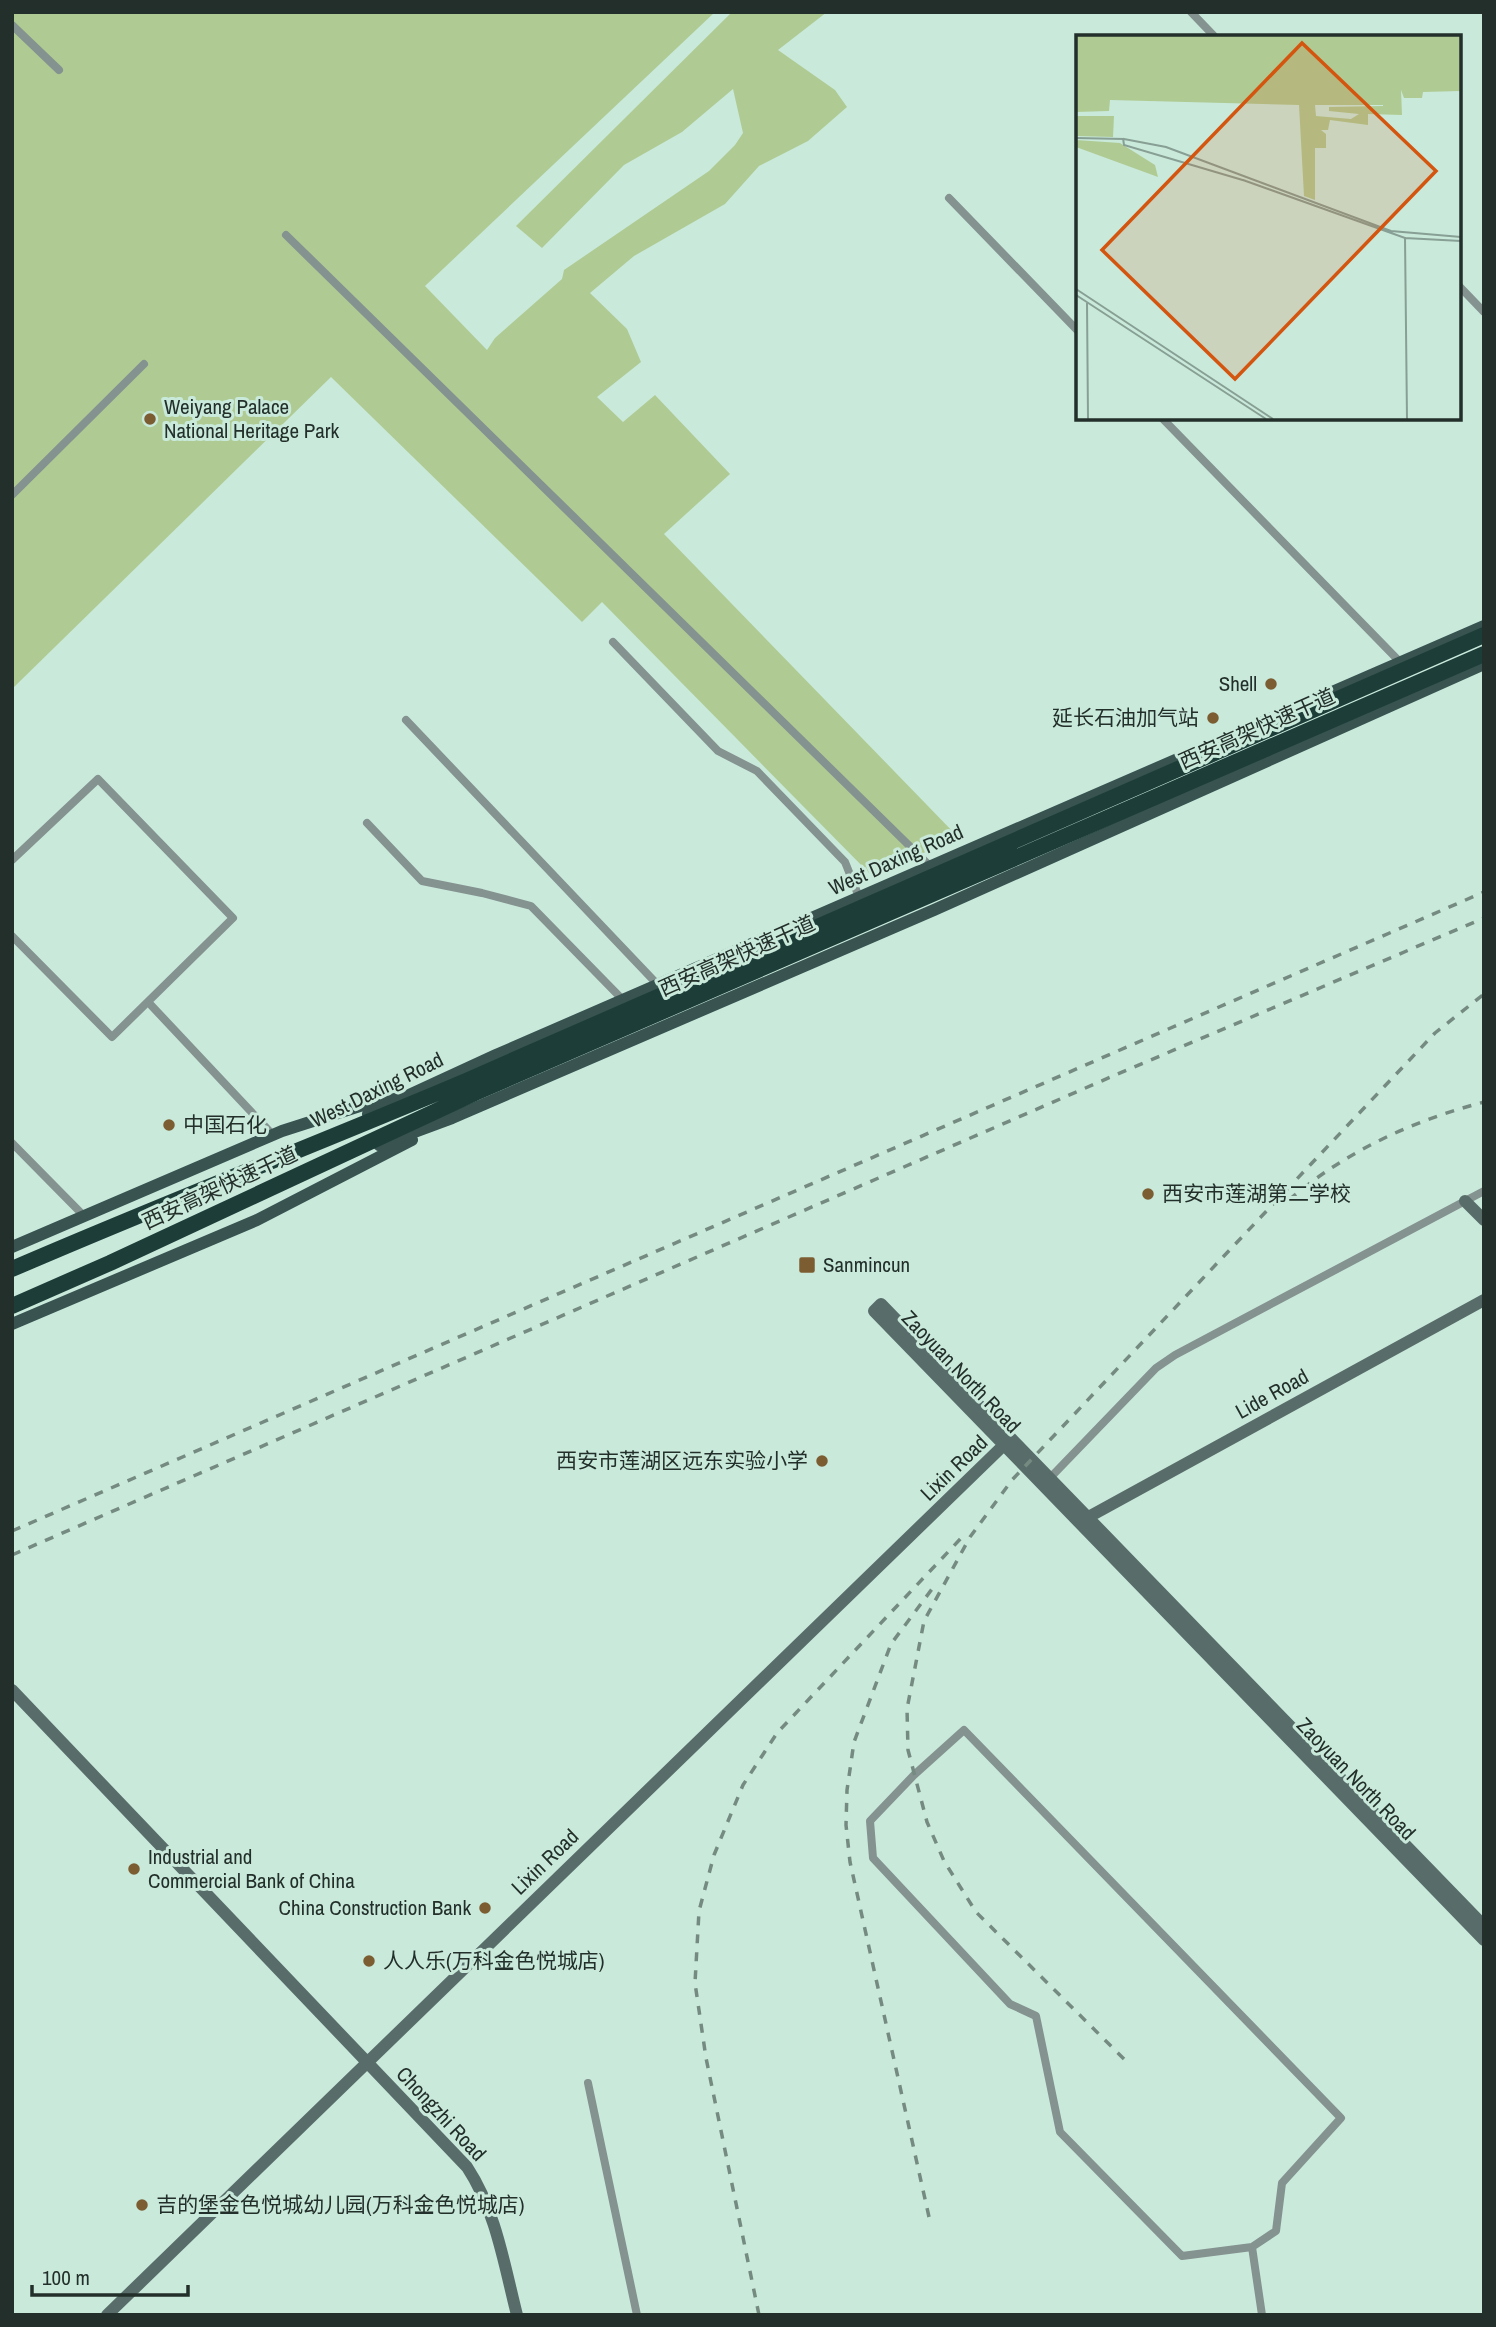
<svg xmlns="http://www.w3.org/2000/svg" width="1496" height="2327" viewBox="0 0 1496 2327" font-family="'Archivo Narrow','Noto Sans SC',sans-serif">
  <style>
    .green { fill: #afcb93 }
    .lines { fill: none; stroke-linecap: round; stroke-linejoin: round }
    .street { stroke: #849290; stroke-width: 8 }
    .secondary { stroke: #586d6a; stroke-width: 12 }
    .primary { stroke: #385350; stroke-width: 12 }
    .highway { stroke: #1d3d39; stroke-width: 16 }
    .rail { stroke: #758b81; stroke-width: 3.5; stroke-dasharray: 9 9; stroke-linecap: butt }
    .poi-dot { fill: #7c5d32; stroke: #c9e9db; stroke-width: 2.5 }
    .labels { text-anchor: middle; stroke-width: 6; stroke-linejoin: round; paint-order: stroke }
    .poi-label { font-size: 21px; fill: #232f2a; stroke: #c9e9db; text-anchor: start }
    .street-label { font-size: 21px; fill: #232f2a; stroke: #c9e9db }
    .inset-road { fill: none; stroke: #879f94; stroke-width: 2 }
    .view { fill: #d4550f; fill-opacity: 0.15; stroke: #d4550f; stroke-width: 3.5 }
    .inset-edge { fill: none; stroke: #232f2a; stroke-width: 3.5 }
  </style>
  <rect width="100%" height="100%" fill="#c9e9db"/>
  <path class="green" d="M12 12H715L425 286 487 350 495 338 562 279 564 270 709 171 735 145 743 133 733 89 682 132 624 165 542 248 516 226 732 12H827L778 50 835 90 847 107 808 141 759 166 725 204 634 256 590 293 627 329 641 362 597 397 623 422 655 395 730 474 664 534 959 838 871 875 602 602 582 622 331 377 12 689Z"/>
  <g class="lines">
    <path class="street" d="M1191 12 1215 37
      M12 25 59 70
      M949 198 1078 331
      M286 235 930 866
      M1459 286 1484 312
      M1162 418 1401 663
      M12 495 144 364
      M613 642 718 751 757 771 845 862 859 897
      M406 720 658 985
      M367 823 422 881 482 893 531 906 623 1000
      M12 860 98 779 233 918 112 1037 12 936
      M149 1003 273 1135
      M12 1143 84 1216
      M1048 1480 1156 1368 1175 1355 1484 1191
      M964 1730 1341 2118 1282 2183 1276 2231 1252 2247 1182 2256 1060 2132 1036 2016 1010 2004 873 1858 870 1821 914 1775Z
      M588 2083 637 2315
      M1252 2247 1262 2315"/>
    <path class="secondary" d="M1465 1201 1484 1220
      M1083 1520 1484 1300
      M12 1690 467 2167C496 2211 504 2264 517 2315
      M1484 1926 881 1304 874 1311 1484 1940
      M107 2315 1009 1440"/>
    <path class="primary" d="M368 1114 496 1055 1484 626
      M379 1145 452 1118 934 910 1484 664
      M12 1247 282 1131 391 1096
      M12 1324 257 1220 412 1140"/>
    <path class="highway" d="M12 1269C162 1204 315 1145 466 1081 806 935 1144 783 1484 635
      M12 1306 110 1263 475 1093 1484 654"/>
    <path class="rail" d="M1289 1200C1346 1151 1412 1121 1484 1102
      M12 1531 1484 892
      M12 1555 1113 1076 1484 918
      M1124 2059 976 1912 944 1861 927 1822 908 1750 907 1709 924 1621 970 1537 1012 1480 1435 1033 1484 994
      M929 2217 850 1862 846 1825 847 1790 854 1742 891 1644 935 1585
      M759 2315 706 2058 695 1983 699 1911 714 1855 743 1785 777 1733 965 1534"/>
  </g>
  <g class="poi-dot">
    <circle cx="150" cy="419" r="7"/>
    <circle cx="1271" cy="684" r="7"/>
    <circle cx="1213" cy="718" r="7"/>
    <circle cx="169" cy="1125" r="7"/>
    <circle cx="1148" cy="1194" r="7"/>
    <rect x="798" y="1256" width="18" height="18" rx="3.5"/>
    <circle cx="822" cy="1461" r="7"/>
    <circle cx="134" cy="1869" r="7"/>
    <circle cx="485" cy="1908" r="7"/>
    <circle cx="369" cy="1961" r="7"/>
    <circle cx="142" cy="2205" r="7"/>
  </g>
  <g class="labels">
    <g class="poi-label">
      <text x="164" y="414">Weiyang Palace<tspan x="164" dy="24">National Heritage Park</tspan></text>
      <text x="1257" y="691" text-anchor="end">Shell</text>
      <text x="1199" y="725" text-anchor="end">延长石油加气站</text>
      <text x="183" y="1132">中国石化</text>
      <text x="1162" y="1201">西安市莲湖第二学校</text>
      <text x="823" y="1272">Sanmincun</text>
      <text x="808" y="1468" text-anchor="end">西安市莲湖区远东实验小学</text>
      <text x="148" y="1864">Industrial and<tspan x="148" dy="24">Commercial Bank of China</tspan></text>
      <text x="471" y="1915" text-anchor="end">China Construction Bank</text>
      <text x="383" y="1968">人人乐(万科金色悦城店)</text>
      <text x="156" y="2212">吉的堡金色悦城幼儿园(万科金色悦城店)</text>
    </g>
    <g class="street-label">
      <text transform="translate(1257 729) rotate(-24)" y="7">西安高架快速干道</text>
      <text transform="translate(896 860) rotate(-24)" y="7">West Daxing Road</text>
      <text transform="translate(737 956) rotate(-24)" y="7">西安高架快速干道</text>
      <text transform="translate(377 1090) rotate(-26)" y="7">West Daxing Road</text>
      <text transform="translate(220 1188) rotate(-25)" y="7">西安高架快速干道</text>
      <text transform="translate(961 1372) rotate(46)" y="7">Zaoyuan North Road</text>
      <text transform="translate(1272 1394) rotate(-29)" y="7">Lide Road</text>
      <text transform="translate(954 1468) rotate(-44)" y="7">Lixin Road</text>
      <text transform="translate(1356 1779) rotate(46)" y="7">Zaoyuan North Road</text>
      <text transform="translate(545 1862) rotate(-44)" y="7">Lixin Road</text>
      <text transform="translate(441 2114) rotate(47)" y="7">Chongzhi Road</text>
    </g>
  </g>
  <g transform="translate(1076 35)">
    <rect width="385" height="385" fill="#c9e9db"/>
    <path d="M0 1H385V56L347 57 346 63H328L325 55 326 80 292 79V90L254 85 252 95H245L250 99V113H239V165L228 161 223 70 34 65 33 76 0 77ZM239 70H307V71L253 72V76L283 79 275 84 240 81ZM0 81H38L37 102 0 101ZM0 105 44 108 79 130 82 142 0 112Z" fill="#afcb93" fill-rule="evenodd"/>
    <path class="inset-road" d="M0 103 48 104 90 112 315 196 385 202M47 103 48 110 170 146M167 145 329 203 385 206M329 202 331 384M0 254 197 384M0 260 190 384M11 268 12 384"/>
    <path class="view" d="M226 8 360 136 159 344 26 215Z"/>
    <rect width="385" height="385" class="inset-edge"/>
  </g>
  <rect width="1496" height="2327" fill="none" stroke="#232f2a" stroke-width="28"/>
  <path d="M32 2285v10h156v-10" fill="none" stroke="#232f2a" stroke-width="3.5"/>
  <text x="42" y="2285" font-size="21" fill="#232f2a" stroke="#c9e9db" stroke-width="5" paint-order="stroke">100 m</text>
</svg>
